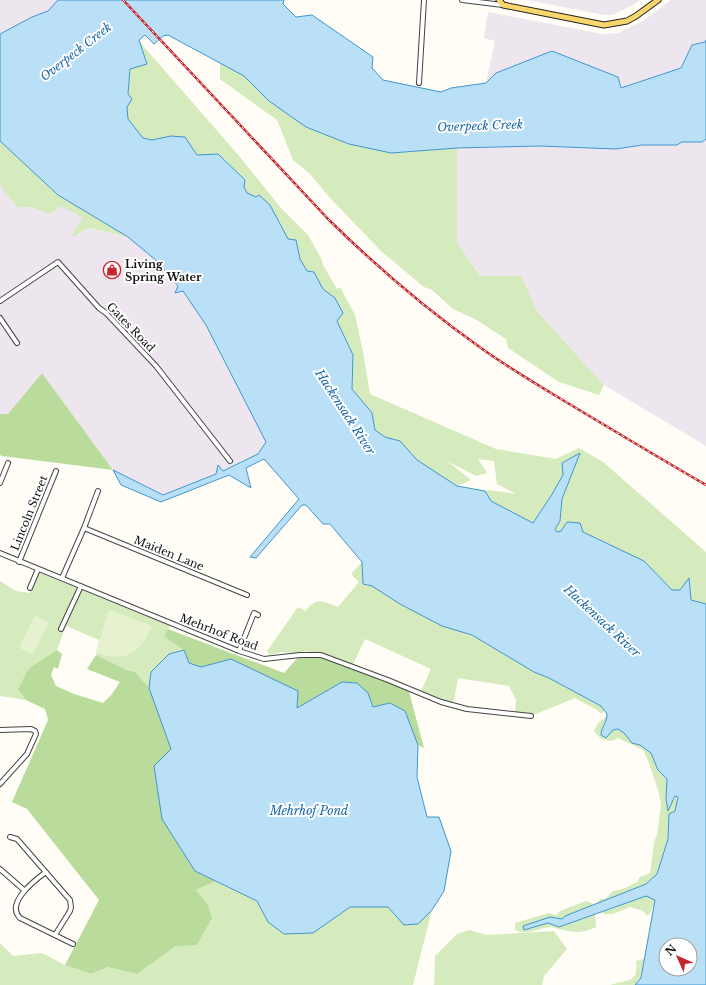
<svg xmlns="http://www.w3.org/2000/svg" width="706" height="985" viewBox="0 0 706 985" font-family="'Libre Baskerville',serif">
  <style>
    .industrial { fill: #eee6ef }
    .green { fill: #d5ebbd }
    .forest { fill: #b9dc9c }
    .pitch { fill: #e6f2cf }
    .water { fill: #b9e0f7; stroke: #3f96cf; fill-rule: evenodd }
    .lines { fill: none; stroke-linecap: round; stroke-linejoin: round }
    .minor-casing { stroke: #444; stroke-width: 6 }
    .major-casing { stroke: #222; stroke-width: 7 }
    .minor { stroke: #fff; stroke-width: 4 }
    .major { stroke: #f9d66b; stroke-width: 5 }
    .rail-casing { stroke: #c4262e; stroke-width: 2.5 }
    .rail { stroke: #fff; stroke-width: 1; stroke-dasharray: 3; stroke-linecap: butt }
    .labels { text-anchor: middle; stroke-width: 4; stroke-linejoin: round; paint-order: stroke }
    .poi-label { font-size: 11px; font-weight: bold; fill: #111; stroke: #fff; text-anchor: start }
    .street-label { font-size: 11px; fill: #111; stroke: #fff }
    .water-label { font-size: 12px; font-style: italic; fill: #1768a6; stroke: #fff }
  </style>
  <rect width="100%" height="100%" fill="#fffdf5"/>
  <path class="industrial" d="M0 0H58L48 11 32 17 0 34Z
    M528 0H640L633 5 613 15H604Z
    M671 0H706V40L705 42 692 45 681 68 621 88 496 73 486 83 495 41 484 38 488 12 602 34 618 33 643 21Z
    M706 139V446L604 385 536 310 522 276H480L457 242V148L539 146 616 149 642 145H677L682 142H702Z
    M0 184 4 191 17 207H29L51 214 61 205 84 218 71 236H75L88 228 128 237 157 261 183 291 206 325 266 442 259 454 223 471 163 495 113 470 42 373 8 414H0Z"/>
  <path class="green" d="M138 40 240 157 281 208 308 235 321 258 323 265 337 289 340 287 355 315 363 352 370 394 496 449 556 459 579 448 603 462 706 552V604L691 601 689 579 680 590H672L644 561 583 532H557L554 529 560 521 562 499 579 454C562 476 549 500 533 523L491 501 485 491 489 490 516 494 497 484 494 461 478 459 487 473 476 476 447 461 471 480 457 486 417 460 400 441 385 437 375 430 372 413 352 389 353 355 337 321 335 298 323 289 314 272 307 271 300 259 296 240 288 239 270 205 247 193 244 187 218 154 197 155 171 136 152 140 143 138 128 119 127 107 132 99 128 94 130 69Z
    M220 63 244 76 269 101 391 153 457 148V242L480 276H522L536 310 604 385 599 395 559 382 508 348 506 339 475 319 453 309 432 290 424 287 381 251 330 198 311 175 293 160 277 120 220 79Z
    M0 141 58 195 128 237 88 228 75 236H71L83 218 61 206 51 214 29 207H17L4 191 0 184Z
    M362 562 363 584 372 586 400 604 442 626 472 635 534 672 549 678 601 706 605 710 602 713H600L597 710 575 698 531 716 515 714 516 700 509 686 458 678 453 705 420 693 431 669 365 639 353 664 324 654 305 651 295 653 283 652 269 655 267 651 298 607 306 611C314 597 325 601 338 607L359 582 351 574Z
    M38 572 170 626 164 637 184 650 169 654 151 672 149 688 135 672 127 670 96 655 99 640 66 626 57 650 32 667 26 673 18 689 26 700 0 696V581L16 591 29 593Z
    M607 716V722L601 730 609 735 613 730 618 729 624 733 632 743 640 745 651 753 658 770 667 779 666 799 668 811 676 795 678 797 675 812 669 814C670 835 665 874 645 885 631 893 613 897 598 903L600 899H605L613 891 625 888 637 882 640 877 650 873C652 864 653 840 657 835L661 804 658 790 649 763 643 750 618 738C609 744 600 740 594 731L598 723Z
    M216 881 257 901 268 922 313 933 350 907H388L418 924 432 910 413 985H0V943L13 956 42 953 65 965 91 974 108 967 137 974 176 946 207 903 196 890Z
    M646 896 655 900 654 905 648 916 643 911 630 907 613 914H603L602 912Z
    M586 901 590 902 593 905 565 916 562 919 550 917 525 930 548 923 559 927 595 914 596 927C583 933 577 933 562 930 558 929 554 927 550 927 539 928 526 936 515 930V923L549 913 556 915 560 911Z
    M469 930 487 935 554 931 567 949 544 976 542 985H434L435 956 457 934Z
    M644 959 641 978 635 985H610C625 979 639 985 636 961Z"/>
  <path class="forest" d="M42 373 113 470 2 456 0 455V414H8Z
    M168 629 284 673 300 655H321L408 688 424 748 418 745 405 711 373 707 342 682 297 708 231 659 201 667 189 663 184 650 164 637Z
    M57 650 62 654 58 669 54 667 51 675 56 686 74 694 103 703 112 694 120 682 87 669 96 655 127 670 135 672 149 688 171 749 195 871 216 881 196 890 207 903 212 918 197 945 176 946 137 974 108 967 91 974 65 965 99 900 27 809 12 802 48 720 45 709 26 700 18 689 26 673 31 667Z"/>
  <path class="pitch" d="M111 610 152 626C141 653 124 664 96 652L108 612Z
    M36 616 47 621 48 624 33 654H31L20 648V646L34 617Z"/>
  <path class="water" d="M58 0H284L283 4 296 17 312 15 373 57 372 68 383 80 441 92 451 88 486 83 496 73 552 51 618 77 621 88 681 68 692 45 705 42 706 40V139L702 142H682L677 145H642L616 149 539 146 457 148 391 153 349 144 306 127 269 101 244 76 168 35 163 36 154 44 145 35 139 40 147 64 130 69 128 94 132 99 127 107 128 119 143 138 152 140 171 136 185 137 197 155 218 154 245 180 244 187 247 193 256 197 259 195 270 205 288 239 296 240 300 259 307 271 314 272 323 289 335 298 343 313 337 321 353 355 352 389 372 413 375 430 385 437 400 441 417 460 457 486 485 491 491 501 533 523 551 496 563 475 562 463 580 453 562 499 560 521 555 529 557 532 561 531 567 522 580 523 583 532 644 561 672 590H680L689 578 691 600 706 604V985H635L641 978 655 900 646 896 559 927 548 923 524 930 523 926 550 917 562 919 565 916 646 884 657 874 668 839 669 814 675 811 678 797 675 796 668 811 666 799 667 779 658 770 651 753 640 745 632 743 624 733 618 729 613 730 606 738 601 735C601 727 607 723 607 714L601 706 549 678 534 672 472 635 442 626 400 604 372 586 363 584 362 562 330 524H323L306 505H302L256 558 250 557 299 499 264 459 246 468 251 488 229 475 161 502 121 485 113 470 163 495 216 474 218 465 223 471 258 454 266 442 206 325 183 291 175 293 178 286 157 261 128 237 58 195 0 141V34L32 17 48 11ZM666 945H690V969H666Z
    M184 650 189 663 201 667 231 659 298 691 297 708 342 682 357 683 368 693 373 707 390 703 405 711 418 745 417 777 427 817H439L451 851 444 891 432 910 418 924 404 925 388 907H350L313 933 284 934 268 922 257 901 195 871 162 819 154 766 171 749 149 688 151 672 169 654Z"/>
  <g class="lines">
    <defs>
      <path id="minor" d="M462 0 503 5
        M419 83 424 0
        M0 301 58 262 99 308 106 313 156 366 230 461
        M0 318 17 343
        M0 483 8 463
        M84 528 247 595
        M0 553 239 651 264 659 300 655H321L388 680 441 702 467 709 531 716
        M19 562 56 471
        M62 578 84 528 98 491
        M30 588 38 569
        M61 629 81 586
        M239 651 254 613 258 615
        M0 730 31 729 35 731 36 734 27 754 0 784
        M10 837 17 839 70 900 71 907 70 911 55 935
        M0 869 24 890
        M46 872C35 880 5 903 20 918L73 944"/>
      <path id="major" d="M499 0 503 5 604 25 627 21 636 16 658 0"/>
    </defs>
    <use href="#minor" class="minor-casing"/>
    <use href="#major" class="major-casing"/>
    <use href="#minor" class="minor"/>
    <use href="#major" class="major"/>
    <defs>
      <path id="rail" d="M123 0 329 220C377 267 427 310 481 348 510 369 541 387 571 405 616 432 661 459 706 485"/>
    </defs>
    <use href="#rail" class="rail-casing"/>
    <use href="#rail" class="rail"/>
  </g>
  <defs>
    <symbol id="shop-ring" viewBox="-11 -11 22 22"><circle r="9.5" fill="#fff" stroke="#c4262e" stroke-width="1.5"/><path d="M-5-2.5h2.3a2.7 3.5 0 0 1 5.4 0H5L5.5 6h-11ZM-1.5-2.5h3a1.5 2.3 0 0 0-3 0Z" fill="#c4262e"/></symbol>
  </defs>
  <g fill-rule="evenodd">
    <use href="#shop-ring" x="102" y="260" width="20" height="20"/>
  </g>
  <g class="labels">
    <g class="poi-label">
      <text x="125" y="268">Living<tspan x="125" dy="13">Spring Water</tspan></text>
    </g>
    <g class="street-label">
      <text transform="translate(131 327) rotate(46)" y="4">Gates Road</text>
      <text transform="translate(29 513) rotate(-68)" y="4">Lincoln Street</text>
      <text transform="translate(169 553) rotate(22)" y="4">Maiden Lane</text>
      <text transform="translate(219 632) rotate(21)" y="4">Mehrhof Road</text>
    </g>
    <g class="water-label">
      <text transform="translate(76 52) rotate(-38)" y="4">Overpeck Creek</text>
      <text transform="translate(480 126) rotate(-2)" y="4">Overpeck Creek</text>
      <text transform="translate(345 412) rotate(57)" y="4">Hackensack River</text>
      <text transform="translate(602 621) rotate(43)" y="4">Hackensack River</text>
      <text x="309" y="815">Mehrhof Pond</text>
    </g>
  </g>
  <g transform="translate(678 957) rotate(315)"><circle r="19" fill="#ffffff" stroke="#a0a0a0"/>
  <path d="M0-3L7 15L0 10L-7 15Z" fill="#c4262e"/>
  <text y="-6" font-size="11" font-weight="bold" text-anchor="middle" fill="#111111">N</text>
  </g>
</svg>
